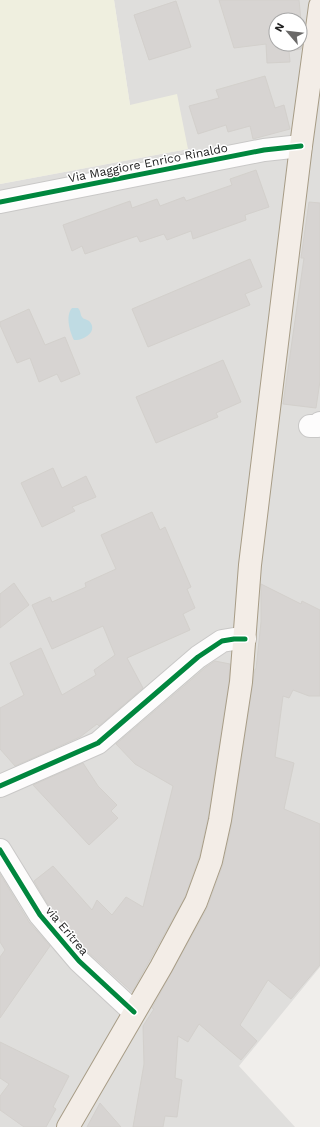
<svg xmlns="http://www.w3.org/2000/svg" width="320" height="1127" viewBox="0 0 320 1127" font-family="'Work Sans',sans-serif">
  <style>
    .residential { fill: #dfdedc; fill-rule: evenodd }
    .farmland { fill: #efefdf }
    .water { fill: #bfdbe3 }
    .building { fill: #d7d4d2; stroke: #d3d0cc; fill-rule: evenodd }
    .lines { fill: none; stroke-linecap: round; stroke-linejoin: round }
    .minor-casing { stroke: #c9c8c7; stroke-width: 24 }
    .major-casing { stroke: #a79c86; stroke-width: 24 }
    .minor { stroke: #fdfcfc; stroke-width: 22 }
    .major { stroke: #f3ede7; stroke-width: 22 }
    .cycleway-casing { stroke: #fff; stroke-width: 8 }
    .cycleway { stroke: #00873e; stroke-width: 5 }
    .labels { text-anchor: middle; stroke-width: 3; stroke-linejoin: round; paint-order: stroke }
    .street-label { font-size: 12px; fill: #222; stroke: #fff }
  </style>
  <rect width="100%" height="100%" fill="#f0eeeb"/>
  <path class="residential" d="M114 0H320V967L239 1066 295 1127H0V184L188 149 130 105ZM276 20H300V44H276Z"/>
  <path class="farmland" d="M0 0H114L130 105 177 94 188 149 0 184Z"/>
  <path class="water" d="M72 308H78C81 311 80 314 82 317 84 320 88 319 90 322 98 332 83 341 74 340 70 332 65 316 72 308Z"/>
  <path class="building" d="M219 0H299L303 42 301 49 289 51 290 62 267 63 266 44 234 48ZM276 20H300V44H276Z
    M176 1 191 47 149 60 134 15Z
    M265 76 275 108 284 105 290 129 253 139 250 126 228 132 226 125 198 134 189 106 219 98 216 90Z
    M256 170 269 207 245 215 246 220 193 239 191 231 167 240 164 234 140 242 137 236 85 254 82 246 72 251 63 225 130 201 132 208 157 199 160 206 184 197 186 201 232 185 230 179Z
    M309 202 320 203V381L316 408 283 404 304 258H301Z
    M250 259 262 287 245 294 250 305 148 347 132 309Z
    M29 309 45 345 65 337 80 374 61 382 57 374 39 382 30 358 17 363 0 325V322Z
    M223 360 241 402 216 413 218 417 156 443 136 397Z
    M53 468 62 488 86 476 96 497 72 507 75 511 42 527 21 483Z
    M152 512 160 530 165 527 191 587 187 589 195 608 183 614 190 630 127 658 143 688 99 726 97 724 80 737 15 766 0 749V708L24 695 10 663 41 648 62 695 96 675 94 670 115 655 103 626 52 649 32 605 50 597 52 602 86 587 85 583 116 569 101 535Z
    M14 583 29 605 0 628V594Z
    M261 584 301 604 302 601 320 610V696H309L293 690 289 698 283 696 275 757 294 763 284 809 320 824V965L291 999 268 980 240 1025 257 1041 241 1060 199 1024 188 1042 178 1036 175 1078 182 1080 177 1117 165 1116 163 1127H133L144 1064 143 1026 154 1009 152 1008 207 908 223 864 232 822 255 669H256L261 622Z
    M215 661 230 664 229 681 208 818 199 858 185 897 132 992 88 952 50 908 34 881 53 866 92 910 97 900 112 915 126 897 143 907 173 786 135 764 116 744 206 667Z
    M83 763 98 786 117 805 111 811 118 818 89 845 33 785Z
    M0 874 29 922 50 946 0 1018V957L5 950 0 942Z
    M0 1042 69 1076 53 1107 56 1109 46 1127H24L0 1110V1096L9 1084 0 1078Z
    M100 1103 121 1127H87Z"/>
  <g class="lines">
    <defs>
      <path id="minor" d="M0 202 264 150 301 146
        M310 426H318L320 423
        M0 786 98 743 198 657 222 641 234 639H245
        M0 850 40 915 79 961 134 1012"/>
      <path id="major" d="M68 1127 161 967 196 902 211 861 220 820 241 682 250 565 301 146 320 6"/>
    </defs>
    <use href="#minor" class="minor-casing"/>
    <use href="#major" class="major-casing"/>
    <use href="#minor" class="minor"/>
    <use href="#major" class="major"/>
    <defs>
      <path id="cycleway" d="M0 202 264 150 301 146
        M0 786 98 743 198 657 222 641 234 639H245
        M0 850 40 915 79 961 134 1012"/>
    </defs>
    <use href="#cycleway" class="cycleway-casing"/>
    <use href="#cycleway" class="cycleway"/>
  </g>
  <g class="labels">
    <g class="street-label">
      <text transform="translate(148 163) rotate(-11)" y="4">Via Maggiore Enrico Rinaldo</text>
      <text transform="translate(67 931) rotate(50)" y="4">via Eritrea</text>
    </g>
  </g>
  <g transform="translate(288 32) rotate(298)"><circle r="19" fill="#ffffff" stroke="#a7a7a7"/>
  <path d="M0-3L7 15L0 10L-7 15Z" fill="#6a6968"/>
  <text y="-6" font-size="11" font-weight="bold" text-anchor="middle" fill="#222222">N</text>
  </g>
</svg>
